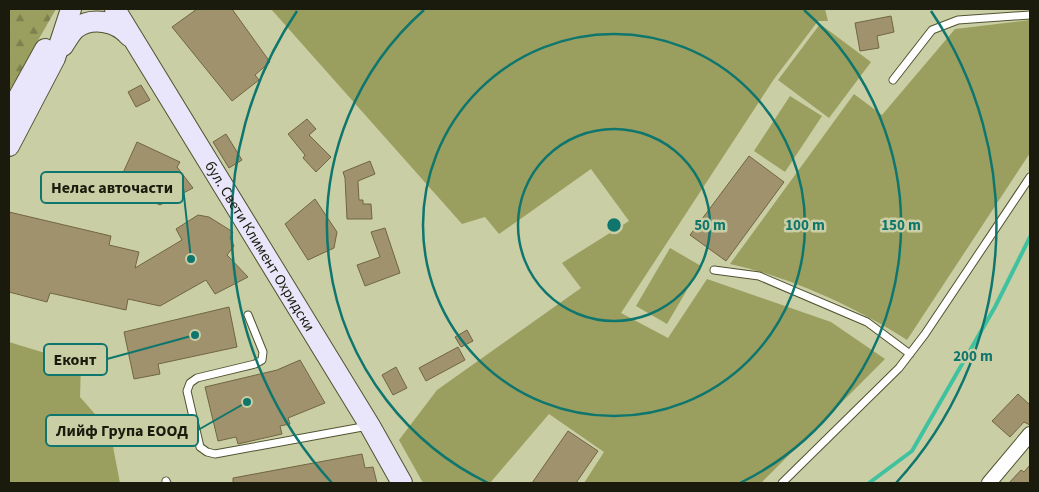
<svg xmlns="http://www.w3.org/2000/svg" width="1039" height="492" viewBox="0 0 1039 492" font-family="'Source Sans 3',sans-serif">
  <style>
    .grass { fill: #9a9f60 }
    .forest { fill: url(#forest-firs) }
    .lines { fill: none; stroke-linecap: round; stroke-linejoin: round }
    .stream { stroke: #40c1a0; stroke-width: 4 }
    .building { fill: #9f926d; stroke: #716642 }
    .service-casing { stroke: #515330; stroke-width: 9 }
    .minor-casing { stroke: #515330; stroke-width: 16 }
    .secondary-casing { stroke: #515330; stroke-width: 22 }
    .service { stroke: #fff; stroke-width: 7 }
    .minor { stroke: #fff; stroke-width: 14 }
    .secondary { stroke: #e9e6fb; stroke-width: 20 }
    .ring { fill: none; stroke: #0f766e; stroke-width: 2.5 }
    .labels { text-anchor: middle; stroke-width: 5; stroke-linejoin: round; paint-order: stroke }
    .street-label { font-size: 15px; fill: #1a1b0c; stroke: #cacea5 }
    .centre { fill: #0f766e; stroke: #cacea5; stroke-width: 2.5 }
    .ring-label { font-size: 15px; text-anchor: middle; font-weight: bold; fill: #0f766e; stroke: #cacea5; stroke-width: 5; stroke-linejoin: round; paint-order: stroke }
    .leader { fill: none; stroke: #0f766e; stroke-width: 2 }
    .callout-dot { fill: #0f766e; stroke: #cacea5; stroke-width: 2 }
    .callout { fill: #cacea5; stroke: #0f766e; stroke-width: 2 }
    .callout-label { font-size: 16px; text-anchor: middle; font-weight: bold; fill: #1a1b0c }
  </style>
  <defs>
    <pattern id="forest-firs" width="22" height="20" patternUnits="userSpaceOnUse" patternTransform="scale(1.25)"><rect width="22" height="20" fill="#9a9f60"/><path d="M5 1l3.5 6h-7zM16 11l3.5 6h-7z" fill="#7d814e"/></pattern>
  </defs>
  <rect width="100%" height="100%" fill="#cacea5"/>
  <path class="grass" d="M271 9H825L828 21H818L774 79 621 313 668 338 707 279 831 322 885 359 761 483H584L604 452 549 414 490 483H423L399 440 437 390 581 288 562 263 629 221 591 169 499 234 485 217 462 224Z
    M1030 20V153L907 340C855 307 790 277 730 264L854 94 882 115 955 29Z
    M820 24 871 62 829 118 778 80Z
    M790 96 822 116 785 172 754 151Z
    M670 248 701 266 667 324 636 306Z
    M9 342 81 364 80 397 110 431 120 483H9Z"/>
  <path class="forest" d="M9 9H56L9 91Z"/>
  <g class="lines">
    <path class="stream" d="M869 483 912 451 995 307 1030 237"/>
  </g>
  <path class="building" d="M197 9H232L270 62 255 75 259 80 232 101 172 27Z
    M891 16 894 32 877 36 879 48 860 51 855 23Z
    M141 85 150 100 136 107 128 92Z
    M307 119 316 129 309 135 331 157 316 172 303 158 305 155 288 134Z
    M226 134 242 160 229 168 213 142Z
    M137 142 180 162 177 167 193 188 160 205 117 186Z
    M749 156 784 182 726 261 690 235Z
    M370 161 375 174 358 181 359 200H363V204H371L372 219H347L345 178 343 172Z
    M315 199 337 232 334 248 308 260 285 224Z
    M9 212 111 236 109 245 139 252 135 268 182 240 176 229 198 215 209 217 233 232 230 238 234 246 227 255 248 277 215 294 206 280 160 306 128 299 126 310 50 293 47 302 9 292Z
    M385 228 400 273 365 286 357 265 380 257 371 232Z
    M229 307 237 347 158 364 160 374 134 379 124 332Z
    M467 330 473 341 461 347 455 337Z
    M458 347 465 360 426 381 419 368Z
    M300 360 325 403 288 418 290 424 280 426 282 434 238 444 236 437 218 441 205 387 277 370Z
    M396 367 407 388 393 395 382 375Z
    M1018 394 1030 405V425L1024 422 1010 437 992 421Z
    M568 431 598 451 576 483H532Z
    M362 454 365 468 373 467 377 483H233V478Z
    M1030 465V483H1009L1021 470 1024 472Z"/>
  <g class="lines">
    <defs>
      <path id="service" d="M893 80 932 30 958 20 1030 15
        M714 270 759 276 867 322 910 354
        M248 315 263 352 262 360 255 364 197 378 190 383 187 391 200 447 207 452 215 454 368 426
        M166 481 167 483
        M782 483 899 368 925 334 1030 177"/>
      <path id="minor" d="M989 483 1030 434"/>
      <g id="secondary">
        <path id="s1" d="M115 9 370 426 402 483"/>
        <path d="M63 46C67 40 70 34 75 29 91 16 117 21 129 36"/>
        <path d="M9 114 45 49"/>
        <path d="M9 146 55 58 71 9"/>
      </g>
    </defs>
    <use href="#service" class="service-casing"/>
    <use href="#minor" class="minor-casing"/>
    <use href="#secondary" class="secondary-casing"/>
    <use href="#service" class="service"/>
    <use href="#minor" class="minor"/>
    <use href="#secondary" class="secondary"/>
  </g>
  <g class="ring">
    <circle cx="614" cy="225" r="96"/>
    <circle cx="614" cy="225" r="191"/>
    <path d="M488 483A287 287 0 0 1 424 10M804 10A287 287 0 0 1 740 483"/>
    <path d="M332 483A382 382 0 0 1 297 11M931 11A382 382 0 0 1 896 483"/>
  </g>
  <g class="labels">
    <g class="street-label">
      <text dy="5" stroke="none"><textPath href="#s1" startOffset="278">бул. Свети Климент Охридски</textPath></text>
    </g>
  </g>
  <circle cx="614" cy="225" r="8" class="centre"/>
  <g class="ring-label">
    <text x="710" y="230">50 m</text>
    <text x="805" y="230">100 m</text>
    <text x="901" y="230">150 m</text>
    <text x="973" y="361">200 m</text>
  </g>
  <path class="leader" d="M191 259L183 187M195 335L107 359M247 402L198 430"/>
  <g class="callout-dot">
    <circle cx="191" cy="259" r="5"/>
    <circle cx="195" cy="335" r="5"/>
    <circle cx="247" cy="402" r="5"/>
  </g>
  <g class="callout">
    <rect x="41" y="172" width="142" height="31" rx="5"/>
    <rect x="44" y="344" width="63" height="31" rx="5"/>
    <rect x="46" y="415" width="152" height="31" rx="5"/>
  </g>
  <g class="callout-label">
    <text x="112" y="193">Нелас авточасти</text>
    <text x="75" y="365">Еконт</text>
    <text x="122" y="436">Лийф Група ЕООД</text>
  </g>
  <rect width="1039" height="492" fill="none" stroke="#1a1b0c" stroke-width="20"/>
</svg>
